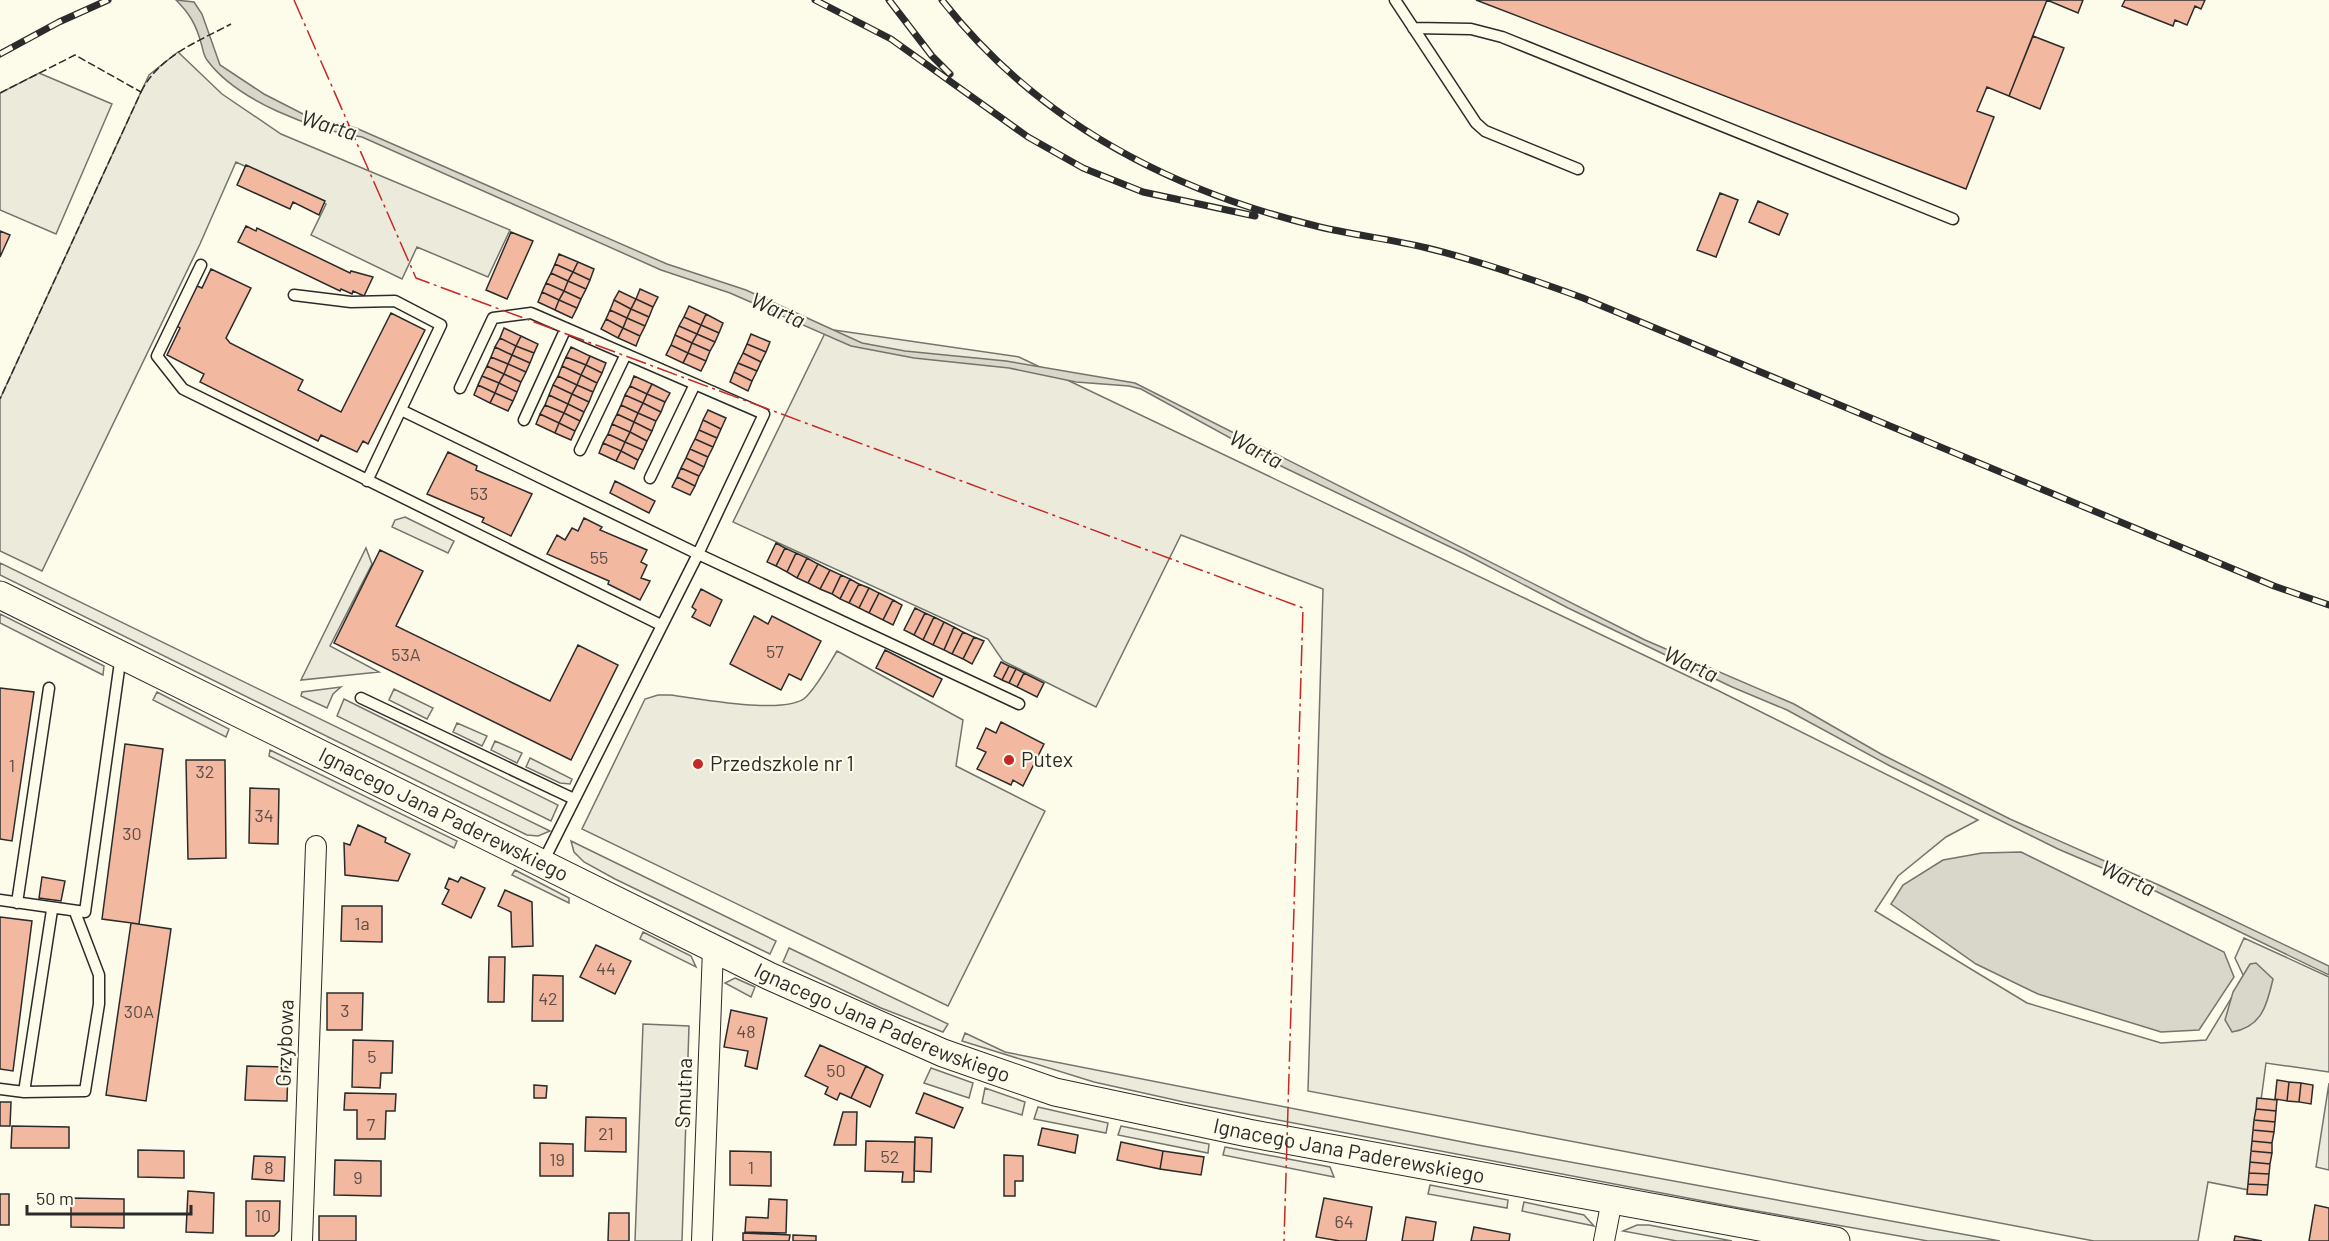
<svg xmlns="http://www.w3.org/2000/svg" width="2329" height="1241" viewBox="0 0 2329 1241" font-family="Barlow,sans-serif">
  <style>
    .green { fill: #ecebdb; stroke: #74746e; stroke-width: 1.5 }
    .parking { fill: #eceadb; stroke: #74746e; stroke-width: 1.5 }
    .water { fill: #d8d7c9; stroke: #74746e; stroke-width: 1.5 }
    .building { fill: #f2b8a0; stroke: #2b2b2b; stroke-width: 1.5 }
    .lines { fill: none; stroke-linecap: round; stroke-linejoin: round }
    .service-casing { stroke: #2b2b2b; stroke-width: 13 }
    .minor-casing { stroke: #2b2b2b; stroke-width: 22 }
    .secondary-casing { stroke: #2b2b2b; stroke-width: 29 }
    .service { stroke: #fdfbea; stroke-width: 10 }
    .minor { stroke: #fdfbea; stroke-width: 20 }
    .secondary { stroke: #fdfbea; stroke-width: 27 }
    .rail-casing { stroke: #2b2b2b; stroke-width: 7 }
    .rail { stroke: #fdfbea; stroke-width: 4.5; stroke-dasharray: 14; stroke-linecap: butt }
    .fence { stroke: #2b2b2b; stroke-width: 1.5; stroke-dasharray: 8 3; stroke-linecap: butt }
    .power { stroke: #c62828; stroke-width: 1.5; stroke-dasharray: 21 4.5 3 4.5; stroke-linecap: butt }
    .poi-dot { fill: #c62828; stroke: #fdfbea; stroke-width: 2 }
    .labels { text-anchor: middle; stroke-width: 4.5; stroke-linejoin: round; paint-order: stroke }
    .number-label { font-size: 18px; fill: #5d4e48 }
    .poi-label { font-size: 21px; fill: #2b2b2b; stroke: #fdfbea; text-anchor: start }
    .street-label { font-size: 21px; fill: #2b2b2b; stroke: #fdfbea }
    .water-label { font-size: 22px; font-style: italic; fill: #2b2b2b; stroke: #fdfbea }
  </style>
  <rect width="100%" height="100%" fill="#fdfbea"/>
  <path class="green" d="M178 52 222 94 281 134 510 230 488 277 417 247 402 279 311 235 326 204 236 162 200 244 42 571 0 551V399L141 92 149 75Z
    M39 73 112 104 56 234 0 210V93Z
    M827 329 1019 357 1717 690 1978 820 1946 837 1898 876 1875 911 2027 1003 2161 1043 2206 1040 2244 977 2235 958 2244 938 2329 977V1072L2266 1063 2249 1190 2208 1182 2198 1241H2094L1308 1091 1323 589 1181 535 1096 707 1003 661 988 639 733 522Z
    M405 517 454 541 448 553 392 527 395 520Z
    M366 548 372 564 330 646 379 672 301 680Z
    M0 563 550 831 538 836 527 835 0 575Z
    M0 614 104 666 103 675 0 623Z
    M837 651 963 720 956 766 1045 811 948 1006 582 829 645 699 658 695H670C697 698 787 716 806 697 818 685 828 666 837 651Z
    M341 687 333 694 327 708 301 696 302 692Z
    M394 689 433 708 427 719 389 700Z
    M157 692 229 729 226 737 153 700Z
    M457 723 487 736 482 746 453 732Z
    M495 741 522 753 517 763 491 750Z
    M270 750 457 841 454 848 269 756Z
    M530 758 572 779 570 784 560 783 526 767Z
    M571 841 776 941 770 954 615 879 584 862 574 852Z
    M515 870 569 898V903L512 875Z
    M643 932 691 956 696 967 640 939Z
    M789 948 948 1024 943 1032 881 1008 783 962Z
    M735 978 755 987 751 997 725 983Z
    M965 1033 1005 1052 1478 1145 2000 1241H1928L1740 1208 1184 1102 1094 1082 962 1041Z
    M931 1068 973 1083 969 1098 924 1083Z
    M2329 1083V1170L2316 1167Z
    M985 1088 1025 1102 1022 1115 982 1103Z
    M1038 1107 1108 1123 1106 1133 1034 1119Z
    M1121 1126 1209 1144 1208 1153 1118 1135Z
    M1225 1147 1330 1167 1334 1177 1223 1155Z
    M1430 1185 1508 1200 1507 1208 1428 1194Z
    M1524 1202 1584 1215 1594 1226 1522 1211Z
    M1637 1225H1649L1732 1241H1677L1623 1231Z"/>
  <path class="parking" d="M344 699 558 805 551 821 337 716Z
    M643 1024 689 1026 682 1241H635Z"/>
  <path class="water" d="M176 0 194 2 202 14 220 65 264 94 303 114 356 128 667 264 746 290 862 343 905 351 1006 361 1135 383 1645 640 1794 704 1881 754 2010 819 2161 886 2329 966V975L2147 887 2058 849 1890 766 1787 710 1732 687 1568 608 1465 554 1283 467 1141 389 1129 386 1076 382 1009 368 914 358 851 346 730 293 661 270 362 137C313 130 237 101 207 60 203 55 203 48 201 43 196 24 189 13 176 0Z
    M2021 852 2224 952 2234 977 2199 1030 2161 1032 2038 994 1976 964 1891 904 1903 885 1943 860 1982 853Z
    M2256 963 2273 979C2267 1005 2262 1027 2232 1032L2225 1020 2233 992 2250 964Z"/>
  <path class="building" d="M1476 0H2047L2009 96 1987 87 1977 111 1994 117 1966 189Z
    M2047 0H2083L2078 13Z
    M2125 0H2205L2201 9 2195 6 2187 25 2175 20 2173 26 2122 6Z
    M2033 36 2064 48 2040 109 2009 96Z
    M246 165 325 201 319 215 293 202 290 209 237 185Z
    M1720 193 1738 200 1716 257 1697 250Z
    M1758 201 1788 214 1779 235 1749 222Z
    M246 226 256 231 257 228 350 273 351 271 373 277 364 296 353 291 352 294 341 289 340 291 238 242Z
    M0 231 10 235 0 257Z
    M511 232 533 241 507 299 486 290Z
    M559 254 578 262 573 272 555 264Z
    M578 262 594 269 590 280 573 272Z
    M555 264 573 272 568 281 551 273Z
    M211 269 251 288 226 338 230 343 303 380 298 390 341 412 391 313 425 330 368 444 363 441 357 452 321 435 318 441 200 382 204 374 167 355 180 328 177 326 197 286 202 288Z
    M573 272 590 280 586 289 568 281Z
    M551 273 568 281 564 291 546 283Z
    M568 281 586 289 581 299 564 291Z
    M546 283 564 291 559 300 542 292Z
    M640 289 658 297 653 307 636 299Z
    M564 291 581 299 577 308 559 300Z
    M619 291 636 299 631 309 614 300Z
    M542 292 559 300 555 310 538 302Z
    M636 299 653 307 649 317 631 309Z
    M559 300 577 308 572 318 555 310Z
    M614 300 631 309 627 318 610 310Z
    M689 306 706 314 701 325 684 317Z
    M631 309 649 317 645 326 627 318Z
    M610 310 627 318 623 328 606 319Z
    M706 314 723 323 719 333 701 325Z
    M684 317 701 325 697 334 679 326Z
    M627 318 645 326 640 336 623 328Z
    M606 319 623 328 618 338 601 329Z
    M701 325 719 333 715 342 697 334Z
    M679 326 697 334 692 343 675 335Z
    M504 328 521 336 516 346 500 338Z
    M623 328 640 336 636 346 618 338Z
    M697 334 715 342 710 351 692 343Z
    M751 334 770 342 766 352 747 344Z
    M675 335 692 343 688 353 671 345Z
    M521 336 538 344 534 353 516 346Z
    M500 338 516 346 512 355 495 347Z
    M692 343 710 351 706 361 688 353Z
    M747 344 766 352 761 362 743 353Z
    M671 345 688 353 683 363 666 355Z
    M516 346 534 353 530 363 512 355Z
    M495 347 512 355 508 364 491 357Z
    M571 347 590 356 586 365 566 357Z
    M688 353 706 361 701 371 683 363Z
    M743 353 761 362 757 371 738 363Z
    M512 355 530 363 526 372 508 364Z
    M590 356 606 363 602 373 586 365Z
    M491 357 508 364 504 374 487 366Z
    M566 357 586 365 581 375 562 366Z
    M738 363 757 371 752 381 734 372Z
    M508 364 526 372 521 382 504 374Z
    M586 365 602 373 597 383 581 375Z
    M487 366 504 374 499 383 482 376Z
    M562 366 581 375 577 385 558 376Z
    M734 372 752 381 748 391 730 382Z
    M504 374 521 382 517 392 499 383Z
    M581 375 597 383 593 392 577 385Z
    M482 376 499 383 495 393 478 385Z
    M558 376 577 385 572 394 553 385Z
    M634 376 652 384 647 394 630 386Z
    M499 383 517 392 513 401 495 393Z
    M652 384 670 393 665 402 647 394Z
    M478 385 495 393 490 403 474 395Z
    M553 385 572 394 568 404 549 395Z
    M577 385 593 392 589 402 572 394Z
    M630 386 647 394 643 403 625 395Z
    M495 393 513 401 508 411 490 403Z
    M572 394 589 402 584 412 568 404Z
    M647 394 665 402 661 412 643 403Z
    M549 395 568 404 564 413 545 405Z
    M625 395 643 403 638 413 621 405Z
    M643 403 661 412 656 421 638 413Z
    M568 404 584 412 580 421 564 413Z
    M545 405 564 413 559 423 540 414Z
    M621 405 638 413 634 422 617 414Z
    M708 410 726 418 721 429 703 420Z
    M564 413 580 421 575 431 559 423Z
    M638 413 656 421 652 431 634 422Z
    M540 414 559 423 555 433 536 424Z
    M617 414 634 422 630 432 612 424Z
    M703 420 721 429 717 438 699 430Z
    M634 422 652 431 647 441 630 432Z
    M559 423 575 431 571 440 555 433Z
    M612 424 630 432 625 442 608 434Z
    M699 430 717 438 713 447 695 439Z
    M630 432 647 441 643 450 625 442Z
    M608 434 625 442 621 451 603 443Z
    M695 439 713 447 708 457 690 449Z
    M625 442 643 450 638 460 621 451Z
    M603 443 621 451 616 461 599 453Z
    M690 449 708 457 704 467 686 458Z
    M621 451 638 460 634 469 616 461Z
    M448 452 477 466 476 470 532 494 511 536 482 522 484 518 427 494Z
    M686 458 704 467 699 476 681 468Z
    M681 468 699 476 695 486 677 477Z
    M677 477 695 486 690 495 672 487Z
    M615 481 655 501 649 513 610 493Z
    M584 518 602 527 600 530 647 550 641 562 647 565 641 578 650 581 640 600 608 584 609 581 547 554 557 535 565 540 572 528 578 531Z
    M776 543 785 548 776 566 767 562Z
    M785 548 796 553 787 572 776 566Z
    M380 550 423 571 396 626 550 701 578 645 618 665 571 760 334 643Z
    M796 553 807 558 797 578 787 572Z
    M807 558 818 564 808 583 797 578Z
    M818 564 830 570 820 589 808 583Z
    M830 570 841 575 832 594 820 589Z
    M841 575 850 579 840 599 832 594Z
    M850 579 859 584 849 603 840 599Z
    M859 584 869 588 859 608 849 603Z
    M869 588 879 593 869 613 859 608Z
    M701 589 722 600 710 626 692 617 696 610 692 607Z
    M879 593 893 600 883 620 869 613Z
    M893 600 902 605 893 625 883 620Z
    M915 608 925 613 914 635 904 630Z
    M925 613 934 617 923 640 914 635Z
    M754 616 768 624 772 616 821 641 801 680 789 674 781 690 730 664Z
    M934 617 944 622 933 645 923 640Z
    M944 622 954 627 944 650 933 645Z
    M954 627 963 632 952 654 944 650Z
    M963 632 974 637 963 659 952 654Z
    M974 637 984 641 972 664 963 659Z
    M885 650 942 679 933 697 876 668Z
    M1001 662 1009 666 1002 680 994 676Z
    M1009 666 1016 669 1009 683 1002 680Z
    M1016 669 1024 673 1017 687 1009 683Z
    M1024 673 1044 683 1037 697 1017 687Z
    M0 688 34 692 12 841 0 839Z
    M1001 722 1044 744 1023 786 1013 780 1011 785 977 769 986 752 977 748 986 728 996 733Z
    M125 744 163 749 139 924 102 919Z
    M186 760H225L226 858 188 859Z
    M250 788 279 789 278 844 249 843Z
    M358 825 386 838 385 842 410 854 398 881 345 875 344 843 350 845Z
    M42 877 65 881 61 901 39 898Z
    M461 877 485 888 471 918 442 904 449 890 445 888 449 878 458 882Z
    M505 890 532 902 533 946 512 947 511 912 498 906Z
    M342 906H382V942L341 941Z
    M0 917 32 921 13 1071 0 1069Z
    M131 923 171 929 146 1101 106 1095Z
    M596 945 631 961 615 994 580 977Z
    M489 957H505L504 1002H488Z
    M533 975 563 976V1021H532Z
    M327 993H363L362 1030H327Z
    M731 1010 767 1018 757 1069 745 1066 748 1051 724 1047Z
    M353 1040 393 1041 392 1073H381L380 1088 352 1087Z
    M820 1045 866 1066 851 1098 840 1093 837 1100 825 1094 828 1087 805 1076Z
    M247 1066 288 1067 287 1101 245 1100Z
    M866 1066 883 1075 870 1107 851 1098Z
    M2277 1080 2289 1082 2287 1101 2275 1099Z
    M2289 1082 2301 1083 2299 1102 2287 1101Z
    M2301 1083 2313 1085 2311 1104 2299 1102Z
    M534 1085 547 1086 546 1098H534Z
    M345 1093 396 1094 395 1111H386L385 1139H357V1110H344Z
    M924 1093 963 1108 954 1128 916 1113Z
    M2257 1098 2277 1100 2276 1111 2256 1109Z
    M0 1102H11L10 1126H0Z
    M2256 1109 2276 1111 2275 1122 2254 1120Z
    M843 1112H857L856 1145H834Z
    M586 1117 626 1118V1152L585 1151Z
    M2254 1120 2275 1122 2274 1132 2253 1130Z
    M12 1126 69 1127V1148H11Z
    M1042 1128 1078 1135 1075 1153 1038 1145Z
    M2253 1130 2274 1132 2272 1143 2252 1141Z
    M915 1137 932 1138 931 1172 914 1171Z
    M866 1141 915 1142 914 1182H902L903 1172 865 1171Z
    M2252 1141 2272 1143V1153L2251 1151Z
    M1121 1142 1163 1151 1160 1169 1117 1160Z
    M540 1143 573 1144V1176H540Z
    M138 1150 184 1151V1178L138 1177Z
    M730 1151 771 1152V1186L730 1185Z
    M1163 1151 1204 1157 1201 1175 1160 1169Z
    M2251 1151 2272 1153 2270 1164 2250 1162Z
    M1004 1155 1023 1156V1181H1015V1196H1004Z
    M254 1156 285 1157 284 1181 252 1179Z
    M335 1160 381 1161V1196L334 1195Z
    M2250 1162 2270 1164 2269 1174 2249 1173Z
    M2249 1173 2269 1174 2268 1185 2248 1184Z
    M2248 1184 2268 1185 2267 1195 2247 1194Z
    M188 1191 214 1193 213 1233 186 1232Z
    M0 1194H9V1225H0Z
    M71 1198 124 1199V1228L71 1227Z
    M1324 1198 1372 1207 1366 1241H1340L1316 1237Z
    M769 1199 787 1200 786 1233 745 1232 746 1217 768 1218Z
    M246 1201H280L279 1231 274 1236H246Z
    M2315 1205 2329 1208V1241H2309Z
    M609 1213H629V1241H608Z
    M319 1216H356V1241H319Z
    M1406 1217 1436 1222 1433 1241H1402Z
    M1474 1227 1510 1234 1509 1241H1471Z
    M743 1233 790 1235 789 1241H743Z
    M793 1235 816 1236V1241H793Z
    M2235 1236 2262 1241H2234Z"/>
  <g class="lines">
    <defs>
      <path id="service" d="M1395 0 1476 123 1485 131 1578 169
        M1413 28 1471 29 1502 37 1953 219
        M201 265 157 356 183 389 661 625
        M294 295 351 302 395 301 441 325 367 481
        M460 388 493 318 531 313 764 414 698 554 543 862
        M401 410 698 554 1019 704
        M524 420 566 328
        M580 450 626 354
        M650 478 695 384
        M361 698 574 799
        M0 900 85 912 121 655
        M17 903 49 688
        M0 1089 24 1092 52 910
        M24 1092 85 1091 99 1004V975L75 912"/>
      <path id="minor" d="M302 1241 316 846
        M702 1241 713 949
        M1604 1241 1612 1200"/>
      <g id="secondary">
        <path id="s1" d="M0 595 769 976 943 1053 1055 1092 1248 1133 1836 1241"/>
      </g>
    </defs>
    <use href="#service" class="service-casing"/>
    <use href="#minor" class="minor-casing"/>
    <use href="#secondary" class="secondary-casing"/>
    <use href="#service" class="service"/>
    <use href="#minor" class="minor"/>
    <use href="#secondary" class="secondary"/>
    <defs>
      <path id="rail" d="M815 0 891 39 1028 137 1083 168 1143 192 1255 216
        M889 0 932 56 950 74
        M942 0C1036 120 1169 190 1316 226 1352 235 1390 239 1427 248 1480 261 1531 279 1583 298L2274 586 2329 605
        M0 54 59 22 108 0"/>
    </defs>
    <use href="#rail" class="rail-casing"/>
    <use href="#rail" class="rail"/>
    <path class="fence" d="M141 92C159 56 197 42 231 24
      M0 93 75 55 141 92 0 399"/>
    <path class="power" d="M294 0 416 278 1303 608 1284 1241"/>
  </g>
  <g class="poi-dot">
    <circle cx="1009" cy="760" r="6"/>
    <circle cx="698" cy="764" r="6"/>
  </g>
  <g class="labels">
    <g class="number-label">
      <text x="479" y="500">53</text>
      <text x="599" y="564">55</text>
      <text x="775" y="658">57</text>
      <text x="406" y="661">53A</text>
      <text x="12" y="772">1</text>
      <text x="205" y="778">32</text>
      <text x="264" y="822">34</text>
      <text x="132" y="840">30</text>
      <text x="362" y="930">1a</text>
      <text x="606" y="975">44</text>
      <text x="548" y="1005">42</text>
      <text x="345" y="1017">3</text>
      <text x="139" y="1018">30A</text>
      <text x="746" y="1038">48</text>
      <text x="372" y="1063">5</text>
      <text x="836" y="1077">50</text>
      <text x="371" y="1131">7</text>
      <text x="606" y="1140">21</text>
      <text x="890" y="1163">52</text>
      <text x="557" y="1166">19</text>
      <text x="269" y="1174">8</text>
      <text x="751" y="1174">1</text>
      <text x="358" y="1184">9</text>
      <text x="263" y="1222">10</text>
      <text x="1344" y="1228">64</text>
    </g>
    <g class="poi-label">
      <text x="1021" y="767">Putex</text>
      <text x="710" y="771">Przedszkole nr 1</text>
    </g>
    <g class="street-label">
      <text dy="7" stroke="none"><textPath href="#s1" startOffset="495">Ignacego Jana Paderewskiego</textPath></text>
      <text dy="7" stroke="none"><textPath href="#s1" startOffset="981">Ignacego Jana Paderewskiego</textPath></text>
      <text transform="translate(285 1043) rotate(-88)" y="7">Grzybowa</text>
      <text transform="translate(684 1093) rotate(-88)" y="7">Smutna</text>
      <text dy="7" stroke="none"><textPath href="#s1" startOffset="1467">Ignacego Jana Paderewskiego</textPath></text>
    </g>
    <g class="water-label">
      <text transform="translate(329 125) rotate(17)" y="8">Warta</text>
      <text transform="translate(778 310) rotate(24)" y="8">Warta</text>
      <text transform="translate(1256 449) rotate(28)" y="8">Warta</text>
      <text transform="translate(1691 664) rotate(25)" y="8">Warta</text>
      <text transform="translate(2128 878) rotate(25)" y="8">Warta</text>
    </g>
  </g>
  <path d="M27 1205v9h164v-9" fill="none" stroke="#2b2b2b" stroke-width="3"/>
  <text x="36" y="1205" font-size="18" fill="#2b2b2b" stroke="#fdfbea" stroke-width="4.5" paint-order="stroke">50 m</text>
</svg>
